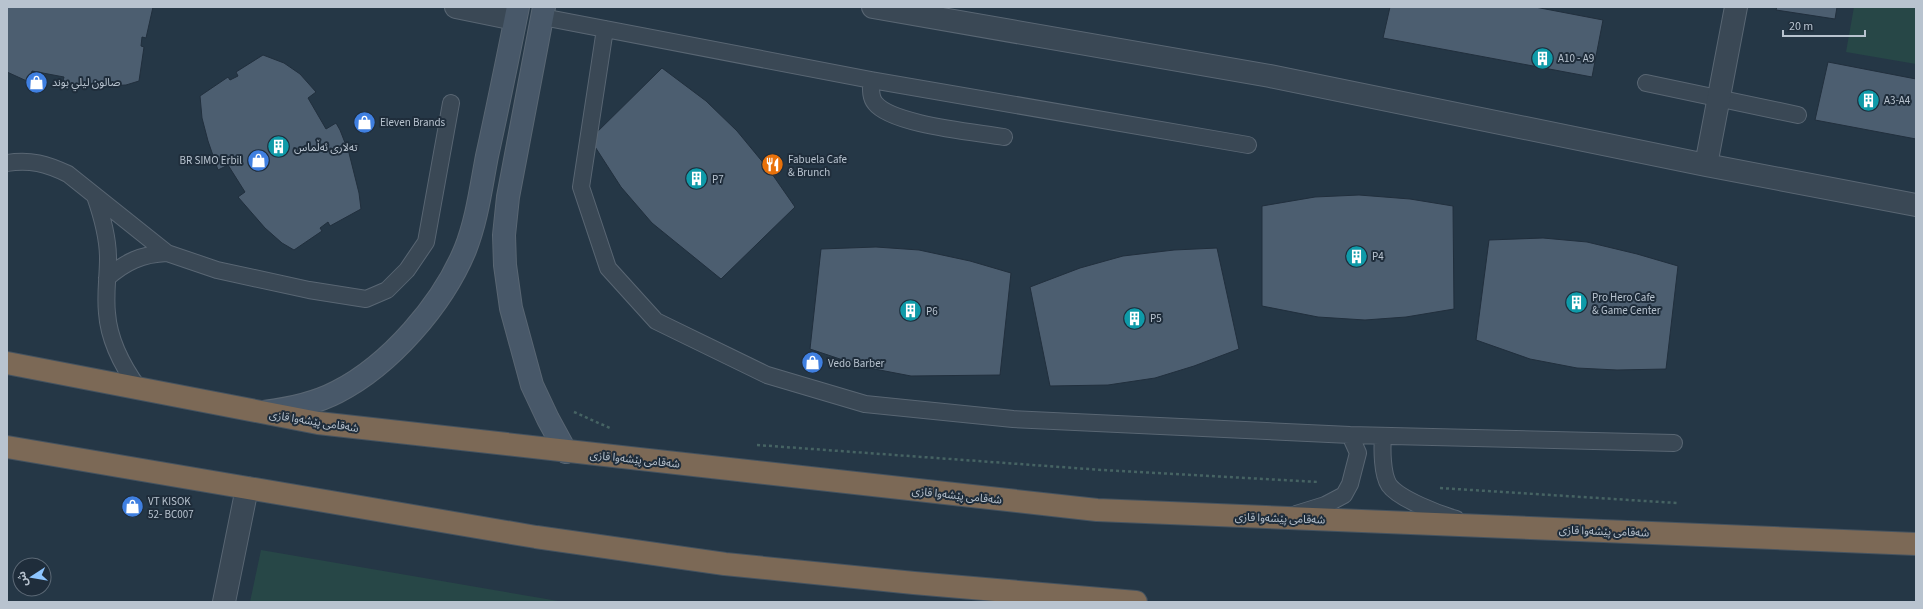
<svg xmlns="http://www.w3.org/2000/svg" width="1923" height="609" viewBox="0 0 1923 609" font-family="'Source Sans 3','Noto Sans Arabic',sans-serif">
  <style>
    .green { fill: #274747 }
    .building { fill: #4c5e70; stroke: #212f3d }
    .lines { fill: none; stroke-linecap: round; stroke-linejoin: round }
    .lane-casing { stroke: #596673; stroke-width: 18 }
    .street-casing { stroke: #596673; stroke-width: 24 }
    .secondary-casing { stroke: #596673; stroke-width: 24 }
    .highway-casing { stroke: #455360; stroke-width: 24 }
    .path { stroke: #466363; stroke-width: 2.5; stroke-dasharray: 3 3; stroke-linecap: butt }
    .lane { stroke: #3a4855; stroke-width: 16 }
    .street { stroke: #3a4855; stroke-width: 22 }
    .secondary { stroke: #485869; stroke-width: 22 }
    .highway { stroke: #7c6956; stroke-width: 22 }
    .labels { text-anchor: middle; stroke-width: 4; stroke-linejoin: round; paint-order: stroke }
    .poi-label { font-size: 11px; fill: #b8c3cf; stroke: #1f2d3b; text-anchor: start }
    .street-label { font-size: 11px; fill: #b8c3cf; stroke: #1f2d3b }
  </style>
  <rect width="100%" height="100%" fill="#253746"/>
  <path class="green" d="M1854 7H1916V64L1846 52Z
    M261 550 564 602H250Z"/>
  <path class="building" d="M7 7H153L146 38 142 37 141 46 144 47 139 81 126 85 79 87 62 85 64 77 32 71 29 82 7 72Z
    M1390 7H1535L1603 20 1592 77 1383 38Z
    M1777 7H1837L1835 19 1776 10Z
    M263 55 284 63 300 74 316 92 308 98 326 129 336 123 340 130 349 153 359 193 361 209 330 226 328 222 320 228 322 231 294 250 282 243 265 228 238 197 245 192 228 165 218 170 208 141 202 118 200 96 228 77 230 80 238 76 236 72Z
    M1828 62 1916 79V139L1815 120Z
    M662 68 706 101 737 131 770 171 795 207 721 279 652 223 621 187 590 139Z
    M1359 195 1410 199 1453 206 1454 309 1406 317 1365 320 1318 317 1262 306V206L1315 197Z
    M1543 238 1587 242 1637 254 1678 266 1666 369 1617 370 1577 368 1530 359 1476 340 1489 240Z
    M876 247 919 250 970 261 1011 273 1000 375 911 376 864 367 810 349 821 249Z
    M1217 248 1239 349 1194 366 1155 378 1108 385 1050 386 1030 287 1080 268 1123 256 1174 250Z"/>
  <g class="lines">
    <defs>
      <path id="lane" d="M553 19 871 80 1248 145
        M605 29 581 187 608 268 656 321 767 375 865 404 1013 419 1350 435 1674 443
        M871 80C871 88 870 97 875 103 892 125 976 132 1004 137
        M1646 83 1798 115
        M7 163C30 159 47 164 68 174L167 253 217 270 309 290 366 299 387 290 407 270 426 242 451 103
        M95 196C102 216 108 237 108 258 108 277 105 295 107 313 109 341 123 367 139 389
        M107 278C125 262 142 254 167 253
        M1383 436C1382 449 1382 474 1389 485 1399 499 1439 514 1456 519
        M1296 514 1325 505 1344 495 1350 484 1358 453 1350 435"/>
      <path id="street" d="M456 7 515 19
        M873 7 1270 76 1706 165 1916 205
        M1706 165 1736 7
        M224 602 247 488"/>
      <path id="secondary" d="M544 7 508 197 504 235 505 265 511 308 532 385 548 419 566 452
        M264 412C289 409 314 404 337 392 390 365 442 305 465 250 477 220 481 187 487 156 498 106 508 57 518 7"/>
      <path id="highway" d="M7 363 318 423 1097 510 1916 544
        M7 447 536 537 725 564 914 583 1136 602"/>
    </defs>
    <use href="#lane" class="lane-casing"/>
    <use href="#street" class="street-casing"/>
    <use href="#secondary" class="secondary-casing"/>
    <use href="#highway" class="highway-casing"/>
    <path class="path" d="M574 412 612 429
      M757 445 1102 470 1319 482
      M1440 488 1677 503"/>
    <use href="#lane" class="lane"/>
    <use href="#street" class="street"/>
    <use href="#secondary" class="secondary"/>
    <use href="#highway" class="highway"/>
  </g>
  <defs>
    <symbol id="building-disc" viewBox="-11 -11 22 22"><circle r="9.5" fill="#0f9aa8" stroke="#1f2d3b"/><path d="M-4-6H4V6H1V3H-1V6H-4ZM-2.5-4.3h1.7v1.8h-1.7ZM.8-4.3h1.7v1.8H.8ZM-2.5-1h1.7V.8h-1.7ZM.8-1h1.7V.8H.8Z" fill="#fff"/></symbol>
    <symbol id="shop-disc" viewBox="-11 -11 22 22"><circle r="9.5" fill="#3f7fe0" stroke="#1f2d3b"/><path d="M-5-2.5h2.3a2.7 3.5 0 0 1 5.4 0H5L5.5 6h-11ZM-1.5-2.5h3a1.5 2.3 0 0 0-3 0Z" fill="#fff"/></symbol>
    <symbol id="restaurant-disc" viewBox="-11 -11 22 22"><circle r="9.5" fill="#e8710a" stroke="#1f2d3b"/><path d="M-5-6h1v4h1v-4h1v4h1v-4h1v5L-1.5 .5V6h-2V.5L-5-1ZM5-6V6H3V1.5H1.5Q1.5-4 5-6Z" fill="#fff"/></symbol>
  </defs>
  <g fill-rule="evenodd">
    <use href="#building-disc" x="1530" y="46" width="25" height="25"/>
    <use href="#shop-disc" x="24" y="70" width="25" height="25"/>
    <use href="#building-disc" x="1856" y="88" width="25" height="25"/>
    <use href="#shop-disc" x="352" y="110" width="25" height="25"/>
    <use href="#building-disc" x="266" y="134" width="25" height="25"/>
    <use href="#shop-disc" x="246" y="148" width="25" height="25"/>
    <use href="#restaurant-disc" x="760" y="152" width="25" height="25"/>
    <use href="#building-disc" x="684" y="166" width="25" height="25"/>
    <use href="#building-disc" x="1344" y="244" width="25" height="25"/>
    <use href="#building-disc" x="1564" y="290" width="25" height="25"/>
    <use href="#building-disc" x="898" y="298" width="25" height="25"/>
    <use href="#building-disc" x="1122" y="306" width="25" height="25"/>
    <use href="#shop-disc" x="800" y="350" width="25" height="25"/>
    <use href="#shop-disc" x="120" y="494" width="25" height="25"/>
  </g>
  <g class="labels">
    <g class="poi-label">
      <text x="1558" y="62">A10 - A9</text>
      <text x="52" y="86">صالون ليلي بوند</text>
      <text x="1884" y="104">A3-A4</text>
      <text x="380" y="126">Eleven Brands</text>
      <text x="294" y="151">تەلاری ئەڵماس</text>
      <text x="788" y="163">Fabuela Cafe<tspan x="788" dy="13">&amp; Brunch</tspan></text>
      <text x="242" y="164" text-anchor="end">BR SIMO Erbil</text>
      <text x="712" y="183">P7</text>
      <text x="1372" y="260">P4</text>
      <text x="1592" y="301">Pro Hero Cafe<tspan x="1592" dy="13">&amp; Game Center</tspan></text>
      <text x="926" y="315">P6</text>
      <text x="1150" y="322">P5</text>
      <text x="828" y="367">Vedo Barber</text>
      <text x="148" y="505">VT KISOK<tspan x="148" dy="13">52- BC007</tspan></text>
    </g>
    <g class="street-label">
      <text transform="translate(314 421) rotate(9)" y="4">شەقامی پێشەوا قازی</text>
      <text transform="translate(635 459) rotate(6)" y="4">شەقامی پێشەوا قازی</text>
      <text transform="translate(957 495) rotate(6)" y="4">شەقامی پێشەوا قازی</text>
      <text transform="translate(1280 518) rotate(2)" y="4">شەقامی پێشەوا قازی</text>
      <text transform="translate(1604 531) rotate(2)" y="4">شەقامی پێشەوا قازی</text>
    </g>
  </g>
  <rect width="1923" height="609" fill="none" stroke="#b8c3cf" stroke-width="16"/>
  <g transform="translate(32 577) rotate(258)"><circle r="19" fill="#1f2d3b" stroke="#5c6976"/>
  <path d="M0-3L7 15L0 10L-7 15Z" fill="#8dc5ff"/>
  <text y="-6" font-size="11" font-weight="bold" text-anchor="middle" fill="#b8c3cf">ش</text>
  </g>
  <path d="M1783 30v6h82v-6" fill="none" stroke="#b8c3cf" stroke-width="2"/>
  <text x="1789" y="30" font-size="12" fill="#b8c3cf" stroke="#1f2d3b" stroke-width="3" paint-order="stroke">20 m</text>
</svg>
